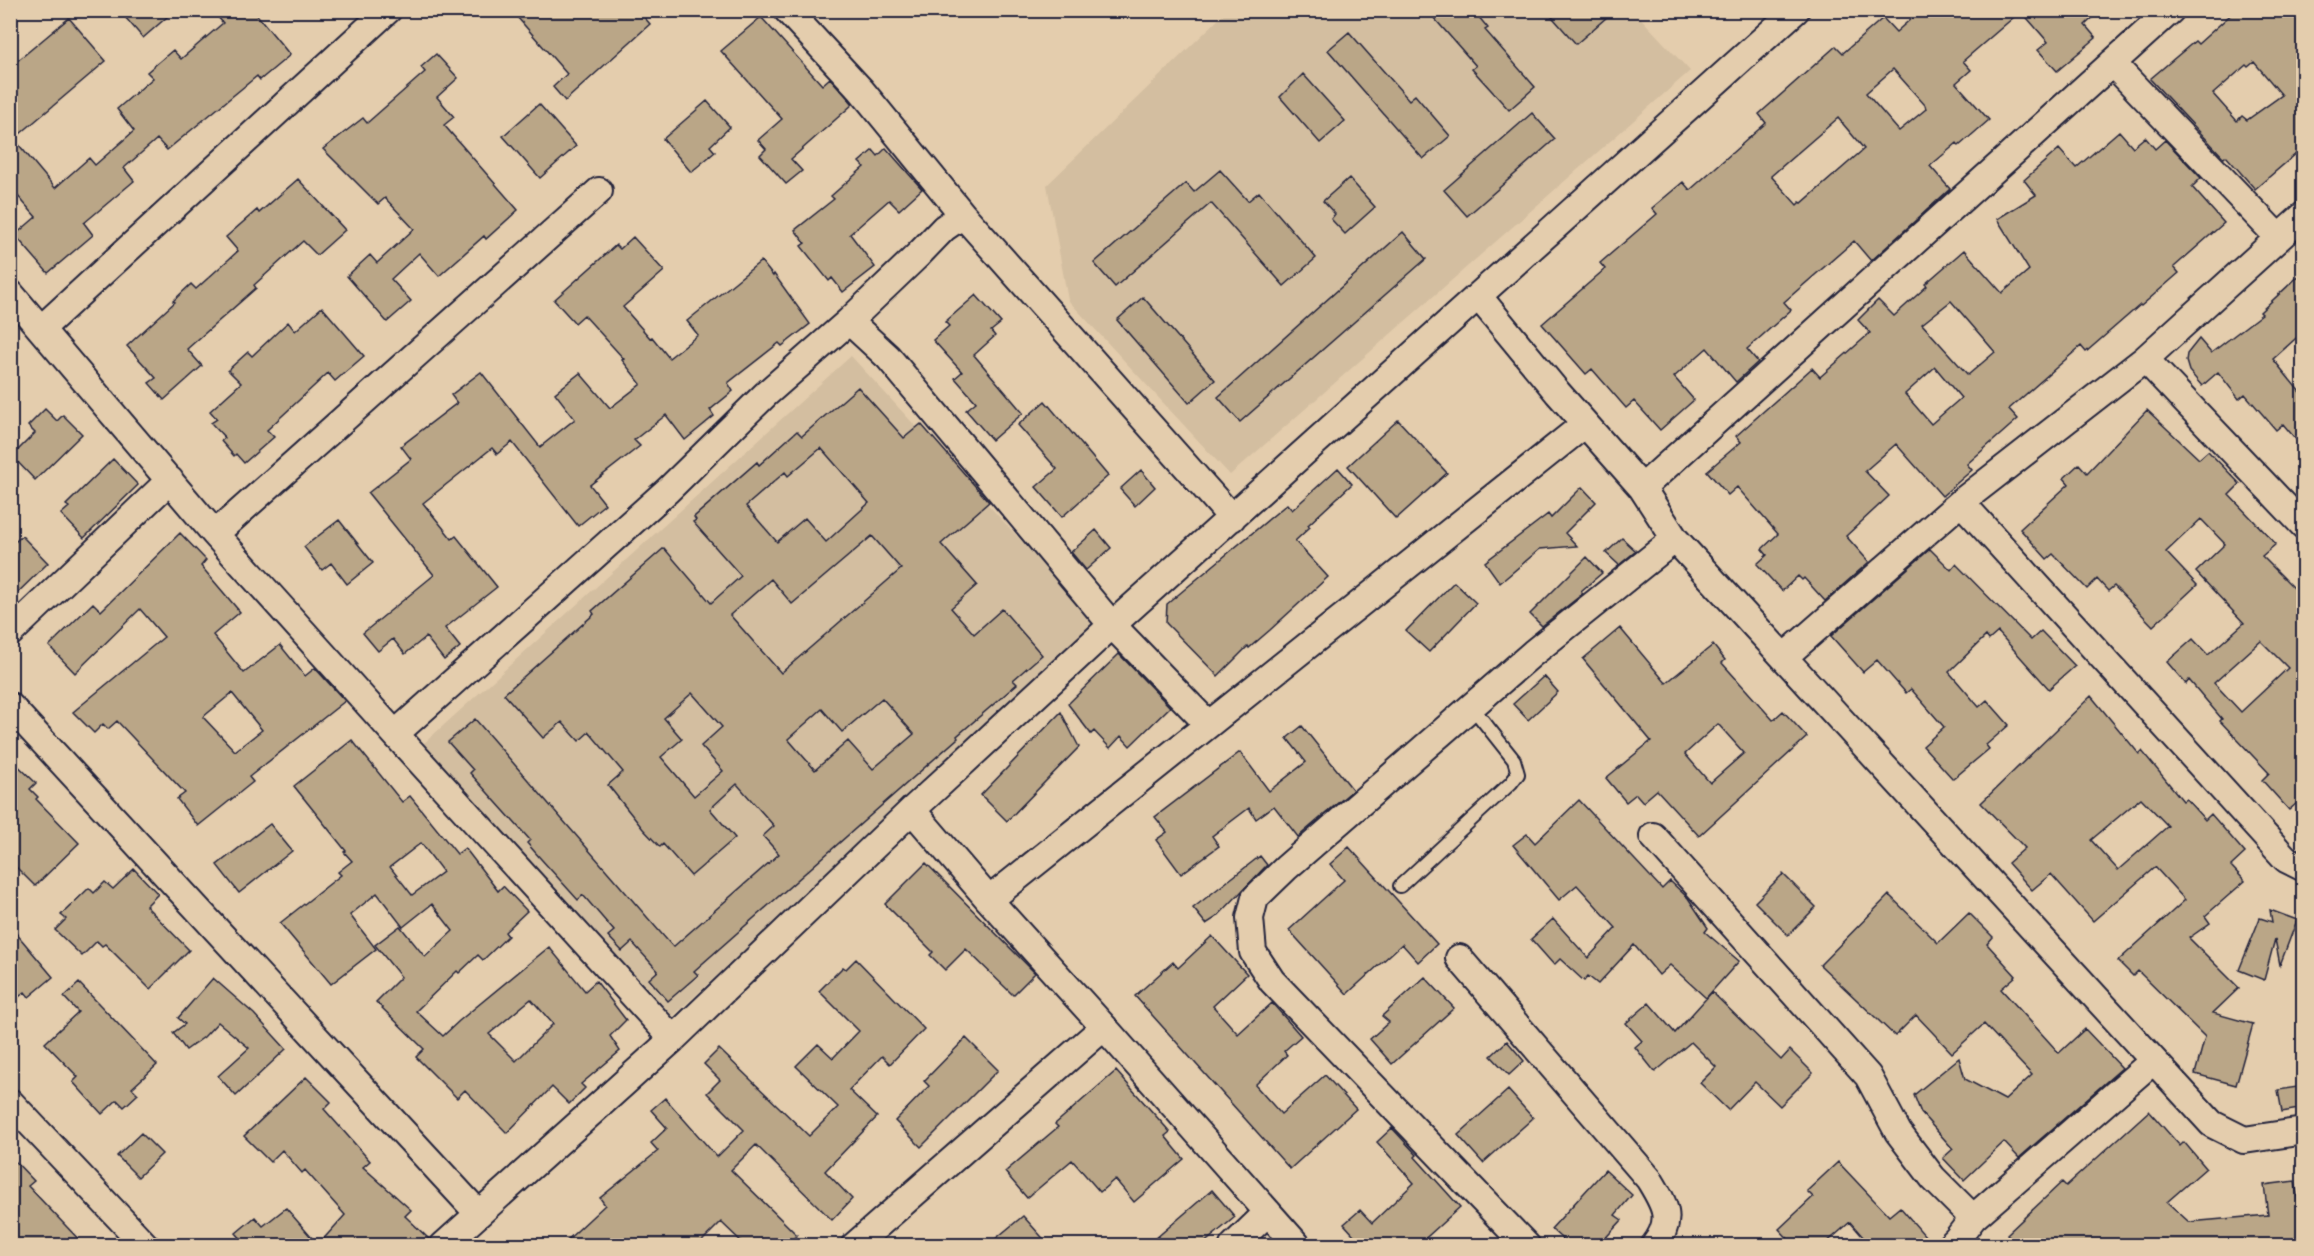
<svg xmlns="http://www.w3.org/2000/svg" width="2314" height="1256" viewBox="0 0 2314 1256" font-family="Delius,sans-serif">
  <style>
    .built { fill: #d3bea0 }
    .building { fill: #baa687; stroke: #22223b; stroke-width: 1.5; fill-rule: evenodd }
    .lines { fill: none; stroke-linecap: round; stroke-linejoin: round }
    .lane-casing { stroke: #22223b; stroke-width: 16 }
    .street-casing { stroke: #22223b; stroke-width: 30 }
    .lane { stroke: #e4cdad; stroke-width: 12 }
    .street { stroke: #e4cdad; stroke-width: 26 }
  </style>
  <rect width="100%" height="100%" fill="#e4cdad"/>
  <filter id="ink" filterUnits="userSpaceOnUse"><feTurbulence type="fractalNoise" baseFrequency=".0167" numOctaves="2"/><feDisplacementMap in="SourceGraphic" scale="12" xChannelSelector="R" yChannelSelector="G"/><feConvolveMatrix kernelMatrix="1 2 1 2 8 2 1 2 1" color-interpolation-filters="sRGB"/></filter>
  <g filter="url(#ink)">
    <path class="built" d="M1227 11H1634L1690 71 1230 475 1068 300 1047 185Z
      M851 356 1097 623 673 1016 422 745Z"/>
    <path class="building" d="M119 10H175L143 38Z
      M212 10H253L290 55 260 80 257 76 167 150 157 139 124 168 134 181 84 223 93 235 48 273 15 235 36 217 10 187V67L69 18 106 61 14 139 55 188 89 158 95 165 134 131 117 109 153 78 147 72 173 50 181 59 223 23Z
      M511 10H638L650 24 565 101 553 87 567 74Z
      M1427 10H1473L1488 28 1485 30 1535 87 1509 110 1472 69 1476 66Z
      M1546 10H1615L1576 44Z
      M1921 10H2101L2085 25 2096 38 2057 71 2038 50 2048 42 2021 11 1963 61 1971 70 1956 83 1989 120 1959 146 1957 143 1930 166 1950 189 1871 261 1854 241 1784 302 1791 310 1747 349 1758 362 1736 382 1707 348 1674 377 1694 400 1660 430 1634 401 1626 408 1592 369 1586 374 1542 324 1605 269 1600 263 1657 214 1652 208 1683 182 1690 190 1766 123 1759 114 1836 46 1843 53 1883 18 1896 32ZM1893 69 1925 105 1926 109 1899 131 1866 93ZM1838 118 1864 149 1802 203 1800 202 1797 205 1771 176Z
      M2236 10H2304V147L2255 189 2226 156 2224 158 2150 79 2195 41 2198 44ZM2254 62 2282 95 2247 120 2242 116 2237 121 2213 94 2246 65 2248 67Z
      M761 17 822 85 830 78 853 104 791 159 802 171 786 184 760 155 766 149 758 140 782 119 721 51Z
      M1349 32 1409 100 1415 95 1450 136 1423 159 1328 50Z
      M436 54 458 78 437 97 454 117 444 125 518 210 486 239 484 236 439 276 419 253 391 279 411 301 387 322 347 276 370 255 377 263 414 229 385 198 378 204 323 149 363 118 367 123 425 72 421 67Z
      M1303 74 1345 121 1320 143 1280 97Z
      M707 101 730 127 710 146 715 152 691 172 663 139Z
      M539 104 576 146 540 178 503 136Z
      M1532 113 1555 139 1467 216 1444 190Z
      M2119 131 2133 147 2145 137 2155 149 2165 140 2201 178 2192 187 2224 223 2174 267 2179 273 2141 306 2140 305 2086 352 2081 346 2009 409 2018 419 1967 464 1972 470 1942 496 1896 444 1865 471 1889 496 1846 536 1869 562 1825 601 1804 578 1802 580 1798 576 1782 591 1757 564 1767 555 1762 549 1778 534 1737 487 1728 495 1707 471 1741 442 1736 436 1812 368 1820 377 1870 333 1858 320 1878 300 1894 316 1927 286 1925 284 1964 250 2002 293 2029 270 1997 219 2036 195 2024 180 2059 149 2076 168ZM1951 301 1995 352 1968 375 1922 324ZM1935 367 1961 398 1931 424 1905 394Z
      M886 148 922 189 899 210 889 200 850 234 875 267 843 292 832 278 829 281 801 246 805 243 795 230 834 199 831 196 864 167 859 162 873 150 878 156Z
      M1220 170 1248 201 1259 192 1316 258 1284 286 1211 203 1115 287 1094 263 1186 183 1194 192Z
      M1349 178 1375 207 1345 234 1331 219 1335 214 1323 201Z
      M298 179 345 230 317 255 303 241 254 285 256 288 187 349 202 366 164 400 149 383 156 378 127 346 175 302 173 301 191 284 196 289 238 251 226 237 257 210 259 213Z
      M1403 232 1426 259 1240 422 1218 397Z
      M633 237 664 271 623 307 650 338 652 337 669 358 698 335 687 321 761 261 773 276 774 274 810 324 782 346 779 343 728 383 733 391 710 410 714 416 685 440 666 415 634 440 640 446 590 485 605 504 578 526 512 442 497 454 492 448 423 503 452 539 456 536 497 587 445 628 460 647 444 660 426 637 405 654 393 639 378 651 363 633 434 575 368 493 411 459 401 446 457 403 451 395 481 372 540 447 575 419 555 393 580 373 610 408 641 384 622 360 624 359 584 315 575 323 554 300 616 245 620 249Z
      M2304 271V331L2273 359 2304 397V449L2283 424 2276 430 2245 394 2239 399 2218 372 2202 386 2189 371 2186 361 2187 354 2199 339 2211 353 2262 314 2260 312Z
      M976 295 1001 323 991 331 995 336 974 355 1023 413 992 440 966 410 976 402 955 378 962 372 933 340 949 326 945 322Z
      M1143 297 1215 380 1189 403 1117 320Z
      M322 307 364 356 335 381 328 373 267 430 274 437 244 463 236 454 234 456 221 441 225 438 211 423 217 419 210 411 241 383 228 370 248 352 252 356 288 322 295 331Z
      M858 387 904 438 921 424 989 502 941 544 977 585 951 608 974 634 1002 609 1042 655 1013 680 1017 684 957 736 958 738 694 971 698 975 668 1001 649 979 658 971 632 942 622 951 608 936 614 931 583 895 578 900 541 859 527 843 530 840 470 773 473 770 448 742 475 719 673 947 779 854 763 836 774 826 737 784 710 809 735 838 691 876 663 844 660 847 643 829 608 785 623 772 589 732 579 741 562 722 543 738 504 694 594 614 592 611 664 548 711 603 741 576 693 522 696 520 694 517 757 462 759 465 797 431 802 436ZM821 448 869 503 826 542 805 518 777 542 746 506 785 472 788 476ZM872 536 901 569 781 673 730 615 771 579 792 604ZM692 693 722 727 701 746 723 771 694 796 661 757 682 739 664 718ZM882 698 914 734 873 769 848 741 815 770 788 739 822 709 842 732Z
      M1045 401 1108 476 1062 517 1036 487 1057 469 1018 425Z
      M45 409 57 421 63 415 82 434 35 480 12 456 35 433 28 426Z
      M2147 410 2199 459 2208 451 2240 484 2229 495 2276 544 2262 556 2304 598V797L2289 810 2262 780 2269 773 2220 721 2222 719 2189 680 2186 684 2167 662 2193 639 2208 655 2244 623 2196 572 2225 544 2201 519 2166 552 2197 585 2153 626 2114 586 2108 591 2097 579 2087 589 2053 554 2047 559 2020 529 2069 484 2064 478 2079 464 2087 473ZM2261 641 2288 668 2241 712 2214 683Z
      M1398 420 1447 473 1396 519 1348 466Z
      M113 459 138 485 84 538 61 514 69 507 66 505Z
      M1338 468 1352 484 1308 525 1310 527 1295 541 1328 577 1270 630 1249 648 1248 646 1218 676 1166 623 1167 604 1287 504 1292 510Z
      M1141 470 1155 487 1135 506 1120 489Z
      M1582 487 1596 502 1565 533 1577 546 1540 549 1500 583 1485 562 1548 514 1551 518Z
      M339 520 373 563 347 584 331 563 322 570 304 547Z
      M1096 530 1111 548 1086 570 1071 552Z
      M180 533 206 560 201 566 240 612 213 635 244 673 280 645 305 676 315 668 345 701 249 777 253 782 198 826 177 799 185 793 117 721 108 729 103 724 94 733 73 712 164 637 140 609 75 673 49 646 93 603 101 611ZM232 693 262 730 235 751 203 717Z
      M22 536 48 563 10 600V546Z
      M1622 538 1636 551 1619 565 1606 553Z
      M1930 549 1951 570 1956 564 2031 640 2041 631 2075 666 2049 689 1998 632 1989 640 1986 636 1949 672 1979 707 1987 700 2009 725 1986 745 1989 749 1953 779 1923 746 1944 727 1911 689 1906 693 1877 660 1863 672 1831 636Z
      M1587 557 1602 573 1581 591 1583 593 1580 596 1542 626 1530 614Z
      M1454 582 1476 603 1429 652 1406 631Z
      M1620 628 1666 683 1713 645 1725 660 1722 663 1773 720 1783 711 1807 737 1699 836 1657 790 1643 802 1636 794 1626 802 1606 778 1651 741 1583 659ZM1718 724 1744 753 1710 783 1685 754Z
      M1119 654 1170 707 1130 746 1121 736 1110 748 1094 731 1091 734 1068 704Z
      M1544 676 1558 692 1528 720 1513 704Z
      M2091 696 2139 754 2142 751 2183 801 2186 799 2205 820 2211 814 2245 853 2231 866 2245 881 2205 916 2210 923 2189 938 2239 988 2213 1013 2253 1024 2236 1085 2195 1074 2205 1037 2138 971 2133 976 2118 961 2185 900 2155 867 2093 921 2051 874 2032 890 2008 863 2025 848 1981 803ZM2141 798 2168 826 2118 870 2091 840Z
      M1061 712 1079 747 1007 821 981 795Z
      M1302 726 1353 790 1298 837 1274 806 1256 819 1249 808 1212 836 1219 846 1181 874 1156 840 1167 832 1155 817 1240 752 1269 791 1306 762 1287 738Z
      M352 740 402 802 410 796 457 854 465 848 498 891 503 886 527 911 505 932 508 936 483 960 478 955 459 973 457 971 416 1011 443 1036 459 1021 549 947 585 991 596 981 626 1020 610 1036 620 1051 581 1084 585 1088 569 1104 552 1087 507 1133 465 1090 457 1098 416 1057 424 1049 376 1002 401 977 375 945 400 926 425 957 453 931 432 904 403 927 377 893 350 915 376 949 331 984 280 923 341 875 338 872 352 861 344 852 346 851 294 786ZM421 843 443 872 412 895 390 867ZM531 999 553 1024 516 1061 489 1034Z
      M10 758 36 783 30 789 38 797 36 799 79 843 35 886 10 861Z
      M1579 800 1662 889 1670 881 1688 898 1708 928 1705 932 1739 961 1706 998 1670 965 1659 975 1634 945 1598 984 1588 976 1584 981 1560 959 1554 965 1531 939 1553 919 1588 958 1616 928 1577 885 1559 900 1513 845 1527 834 1535 843Z
      M270 824 292 851 239 893 217 865Z
      M1349 847 1437 944 1418 962 1402 944 1347 994 1289 930 1344 880 1330 864Z
      M1260 856 1267 865 1217 917 1206 924 1193 908Z
      M926 863 1035 973 1013 995 966 949 945 970 930 955 933 952 885 904Z
      M134 869 158 894 146 906 189 950 150 989 105 944 102 946 97 941 82 956 55 930 66 919 61 915 89 888 94 893 105 882 113 889Z
      M1783 874 1816 907 1788 935 1755 902Z
      M1889 895 1938 943 1969 913 1993 937 1987 944 2016 976 2001 989 2059 1053 2085 1029 2122 1068 2019 1158 2004 1142 1964 1180 1943 1158 1953 1149 1921 1113 1914 1095 1959 1058 1965 1079 2005 1100 2032 1075 1984 1024 1952 1053 1916 1015 1895 1036 1820 965Z
      M2270 910 2297 920 2280 965 2275 939 2264 980 2239 970 2260 918 2272 922Z
      M10 926 53 977 29 997 25 992 10 1004Z
      M1212 936 1247 974 1213 1006 1238 1034 1272 1003 1301 1036 1284 1051 1287 1055 1255 1085 1281 1114 1325 1075 1356 1109 1290 1169 1135 996 1173 962 1178 968Z
      M856 959 924 1029 890 1064 882 1056 849 1090 877 1117 825 1171 852 1199 832 1220 756 1145 731 1170 797 1235 787 1245H745L721 1222 698 1245H562L605 1205 600 1198 658 1151 651 1143 667 1128 651 1110 665 1098 717 1157 744 1130 707 1093 720 1080 704 1064 719 1049 809 1136 838 1107 796 1066 818 1044 833 1058 859 1031 819 991 843 967 846 969Z
      M1425 977 1454 1008 1392 1064 1370 1039 1389 1022 1382 1016Z
      M213 978 254 1014 286 1049 236 1096 218 1076 249 1048 218 1022 204 1037 186 1050 173 1033 185 1024 178 1018Z
      M79 983 157 1065 132 1088 138 1094 124 1107 117 1100 102 1114 73 1082 78 1077 45 1043 78 1012 64 997Z
      M1712 992 1781 1060 1790 1050 1813 1073 1780 1106 1755 1082 1728 1110 1700 1083 1716 1067 1691 1042 1655 1072 1635 1047 1642 1041 1626 1023 1649 1003 1675 1033Z
      M966 1038 998 1070 921 1147 895 1121 929 1086 924 1081Z
      M1507 1041 1524 1061 1509 1075 1491 1056Z
      M1116 1071 1170 1132 1165 1136 1184 1159 1134 1202 1115 1179 1100 1192 1072 1160 1027 1198 1005 1172 1058 1127 1055 1124Z
      M306 1077 331 1102 324 1109 370 1161 363 1167 411 1210 405 1216 430 1240 428 1245H318L345 1215 305 1170 302 1173 282 1150 270 1162 244 1136Z
      M2304 1086V1108L2282 1112 2278 1090Z
      M1508 1090 1533 1118 1483 1163 1458 1135Z
      M2149 1111 2180 1146 2184 1142 2206 1168 2167 1202 2189 1222 2268 1215 2264 1185 2295 1181 2303 1238 2253 1245H2017L2007 1234 2062 1182 2066 1186Z
      M1392 1128 1417 1155 1415 1157 1460 1207 1418 1245H1363L1344 1224 1360 1210 1372 1223 1414 1183 1377 1142Z
      M141 1133 162 1154 138 1177 117 1156Z
      M10 1156 34 1181 28 1186 84 1245H17L10 1238Z
      M1838 1162 1889 1216 1900 1207 1926 1237 1915 1245H1870L1850 1222 1824 1245H1794L1779 1229 1813 1197 1807 1191Z
      M1605 1170 1632 1195 1615 1215 1622 1220 1599 1245H1569L1551 1229Z
      M1212 1190 1235 1217 1202 1245H1148Z
      M286 1208 318 1245H240L244 1242 236 1233 255 1217 263 1226Z
      M1023 1216 1049 1245H988Z"/>
    <g class="lines">
      <defs>
        <path id="lane" d="M1400 886 1511 783 1518 774 1514 760 1472 707"/>
        <path id="street" d="M787 10 861 90 963 215 944 228 918 255 849 321
          M2112 63 2278 237
          M963 215 1232 518
          M10 293 215 534 395 734 673 1039
          M1479 297 1558 393 1642 488 1675 539 2212 1124 2244 1140 2304 1131
          M41 329 388 10
          M2145 359 2304 526
          M1642 488 2171 10
          M1961 502 2286 859 2304 868
          M215 534 599 191
          M10 633 170 480
          M1784 657 1961 502 2145 359 2304 215
          M10 706 478 1213
          M395 734 668 490 766 394 849 321 888 357 1112 625 1208 724
          M912 810 989 900 1104 1027 1298 1246
          M1653 836 1868 1076 1898 1132 1933 1178 1973 1218
          M989 900 1585 424
          M1459 958 1649 1179C1664 1204 1675 1219 1654 1246
          M10 1102 146 1246
          M443 1246 673 1039 912 810 1112 625 1796 10
          M854 1246 1104 1027
          M1233 1246 1268 1212
          M1527 1246 1272 981 1253 952 1250 918 1255 898 1286 868 1533 653 1675 539
          M1950 1246 1957 1239 1973 1218 2153 1061"/>
      </defs>
      <use href="#lane" class="lane-casing"/>
      <use href="#street" class="street-casing"/>
      <use href="#lane" class="lane"/>
      <use href="#street" class="street"/>
    </g>
  </g>
  <rect width="2314" height="1256" fill="none" stroke="#e4cdad" stroke-width="36"/>
  <rect x="18" y="18" width="2278" height="1220" fill="none" stroke="#22223b" stroke-width="2" filter="url(#ink)"/>
</svg>
